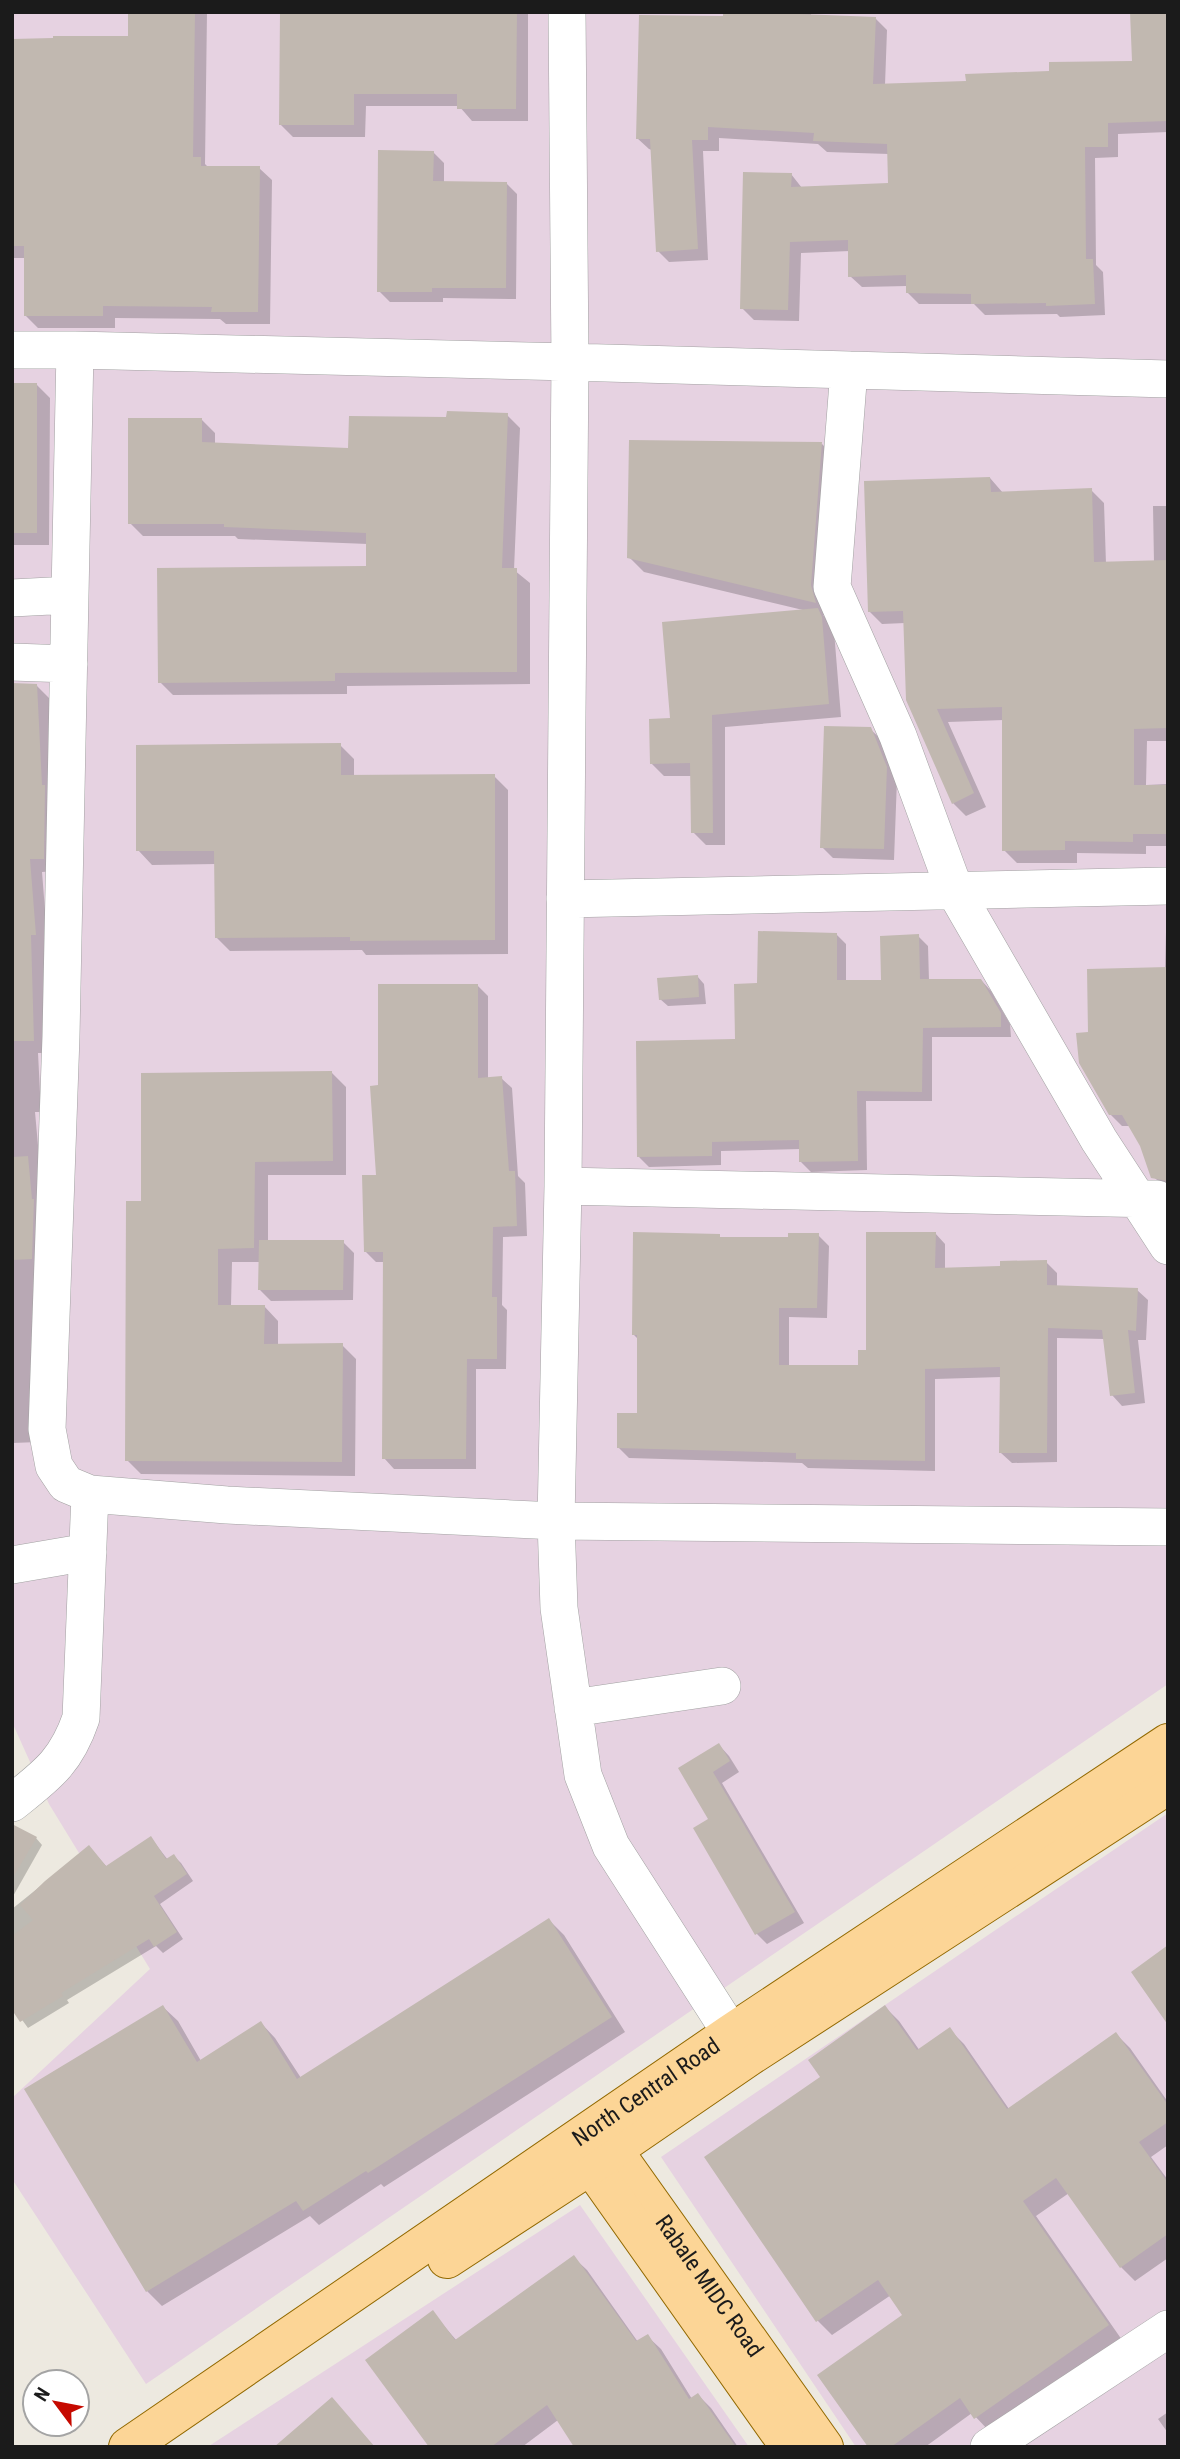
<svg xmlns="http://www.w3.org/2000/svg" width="1180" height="2459" viewBox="0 0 1180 2459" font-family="'Roboto Condensed',sans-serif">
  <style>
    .industrial { fill: #e6d2e1 }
    .shadow { fill: #0003 }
    .building { fill: #c1b8b0 }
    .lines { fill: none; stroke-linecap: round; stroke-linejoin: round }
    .minor-casing { stroke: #a2a2a2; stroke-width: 38 }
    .major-casing { stroke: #926900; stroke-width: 40 }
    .minor { stroke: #fff; stroke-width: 37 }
    .major { stroke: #fcd596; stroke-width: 38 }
    .labels { text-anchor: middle; stroke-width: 5; stroke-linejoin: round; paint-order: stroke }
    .street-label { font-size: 23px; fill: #1b1b1b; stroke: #fff }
  </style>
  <rect width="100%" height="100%" fill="#ede9e0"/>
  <path class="industrial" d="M12 12H1168V1684L146 2384 12 2179V2098L150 1969 49 1804 12 1722Z
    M1168 1813V2447H856L661 2157Z
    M580 2205 749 2447 209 2446Z"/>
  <path class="shadow" d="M130 12H207L205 164 209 168H259L272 180 270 324H226L220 319 115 318V328H38L25 315 26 258H12V40L130 38Z
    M281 12H528V121H472L459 106H366L365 137H293L280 124Z
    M725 12H811V16L876 19 887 30 885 85 967 83 1134 62 1168 12V132L1118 134V157L1095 158 1096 265 1103 272 1105 315 1060 317 1057 314 985 315 974 304H919L907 292V286L862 287 850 276V251L801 253 799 321 754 320 742 308 791 174 802 188 890 185 889 154 827 152 818 144 719 138V151H703L708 260 669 262 658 251 652 150 649 149 637 138 724 18Z
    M433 152 444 163V183H506L517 194 516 299 443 298V302H390L379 291Z
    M12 384 37 385 50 398 49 545H12Z
    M507 415 520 428 514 570 530 583V684L347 686V694L173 695 160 682 368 568V544L238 539 235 536H143L130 523 202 420 215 433V444L350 449 448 419Z
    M822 444 836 458 829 617 823 615 831 623 834 631 841 717 725 727V845H706L693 832 692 776H664L651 763 672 720 803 610 644 572 629 557Z
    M990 478 1003 493 1091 490 1104 503 1106 564 1154 563 1153 506H1168V741H1147L1146 785 1168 784V846H1146V854L1077 853V863H1017L1004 850V720L948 722 986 807 966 816 953 803 905 623 882 624 869 611Z
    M12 684 37 686 50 699 56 871 42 872 48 948H44L47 1053H38L41 1112H35L44 1212 39 1442 12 1443Z
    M870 729 882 740 897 779 894 860 833 858 822 847Z
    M340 745 354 759V777L494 776 508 790V954L366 955 362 950 230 951 216 937V864L152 865 138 850Z
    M1166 932H1168V1188H1165L1153 1176 1142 1145 1130 1126H1122L1110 1114 1090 1033 1165 969Z
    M836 934 846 944V982H883L918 936 928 946 929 981 981 980 991 991 1010 1024 1011 1037H932V1101H866L867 1170 811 1172 801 1162V1149L721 1151V1165L649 1167 639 1157 737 1041 758 985Z
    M697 976 704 984 706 1004 668 1006 660 999Z
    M477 985 488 996V1079L501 1078 512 1088 518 1176 525 1183 527 1236 503 1237 502 1305 507 1310 506 1369H476V1469H394L384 1458 385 1262H376L365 1251 378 1176 380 1087Z
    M332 1073 346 1087V1175H268V1242H343L354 1253 353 1300 271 1301 260 1290V1262H232L231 1306H264L278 1321V1345H342L356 1359 355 1476 141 1474 127 1460 143 1202Z
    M935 1233 945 1244V1269L1002 1268 1046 1262 1057 1273V1287L1137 1290 1148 1300 1146 1340H1138L1145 1403 1122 1406 1112 1395 1105 1339 1057 1338V1462L1012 1463 1001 1453V1377L935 1379V1471L808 1468 802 1463 629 1458 618 1447 638 1415 639 1340 634 1335 719 1236 722 1239H790L818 1235 829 1246 827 1318 789 1317V1366H860Z
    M719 1745 729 1756 739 1772 722 1783 804 1923 767 1944 757 1934 695 1829 711 1820 680 1769Z
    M12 1825 36 1838 42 1845 12 1898Z
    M151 1838 168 1860 174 1856 181 1863 193 1881 160 1904 183 1939 163 1953 156 1946 67 2000 69 2003 28 2028 12 2006V1909L89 1847 107 1867Z
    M549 1920 564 1935 625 2032 384 2187 381 2184 319 2225 310 2216 162 2306 147 2291 26 2090 163 2007 178 2021 201 2061 261 2023 275 2038 301 2078Z
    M885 2007 899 2021 920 2051 950 2030 964 2044 1009 2109 1116 2034 1130 2048 1168 2102V2145L1151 2157 1168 2180V2258L1135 2281 1121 2267 1069 2193 1036 2216 1122 2340 990 2432 972 2413 925 2447H870L905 2315 891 2295 832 2335 818 2321 706 2158 822 2078Z
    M573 2257 587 2270 638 2342 647 2336 661 2349 692 2399 698 2395 711 2408 738 2447H576L558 2420 522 2447H431L433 2313 457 2341Z
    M1168 2412V2433L1158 2419Z"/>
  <path class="building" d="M128 12H195L193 157H201V166H260L258 312H211L212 307 103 306V316H24V246H12V39L53 38V36H128Z
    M280 12H517L516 109H457V94H354V125H279Z
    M723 12H800V14L876 17 873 84 966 81 965 74 1049 71V62L1132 61 1130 12H1168V121L1108 123V147H1085L1086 259H1093L1095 304 1046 306V303L971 304V294L906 293V275L848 277V240L790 242 788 310 740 309 743 172 792 173 791 187 888 183 887 144 813 141 814 133 708 127V140H692L698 249 656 252 650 139H636L639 15 723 16Z
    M378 150 434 151 433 181 507 182 506 288H432V292H377Z
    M12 383H37V533H12Z
    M447 411 508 413 502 568H517V672L335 673V681L158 683 157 568 366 566V533L224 527V524H128V418H202V442L348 448 349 416 446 417Z
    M629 440 822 442 811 585 816 603 627 558Z
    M990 477 991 492 1092 488 1094 562 1168 560V728L1134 729V785H1168V834H1133V842L1065 841V850L1002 851V707L937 709 974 793 952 804 906 700 903 611 868 612 864 481Z
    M818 608 822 617 829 704 712 715 713 833H691L690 763 650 764 649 719 670 718 662 622Z
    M12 683 37 684 42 785H45L44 859H30L36 935H31L34 1041H12Z
    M824 726 871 727 887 767 884 849 820 848Z
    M341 743V775L495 774V940L350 941V937L215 938 214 851H136V745Z
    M758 931 837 933V980H881L880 936 919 934 920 979H981L1001 1013V1027L923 1028 922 1092 857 1091 858 1161 799 1162V1140L712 1142V1156L637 1157 636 1041 735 1039 734 984 757 983Z
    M1168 967V1181L1151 1178 1140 1146 1122 1115H1109L1079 1063 1076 1033 1088 1032 1087 969Z
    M698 975 699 997 659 1000 657 978Z
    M378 984H478V1078L502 1076 509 1171H515L517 1226 493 1227 492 1297H497V1359H467L466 1459H382L383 1252H364L362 1175H376L370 1086 378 1085Z
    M332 1071 333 1161 255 1162 254 1248 218 1249V1305H265L264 1344 343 1343 342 1462 125 1461 126 1201H141V1073Z
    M28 1156 32 1199H34L32 1259 12 1260V1157Z
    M633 1232 720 1234V1237H788V1233H819L817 1308H779V1365H858V1350H866V1232H936L935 1268 1000 1266V1261L1047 1260V1285L1138 1288 1136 1331 1128 1330 1135 1393 1110 1396 1102 1330 1048 1328 1047 1453H999L1000 1367 925 1369V1461L796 1459V1453L617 1448V1413H637V1335H632Z
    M259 1240H344L343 1290H258Z
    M719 1743 730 1761 713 1772 795 1912 755 1935 693 1828 708 1819 678 1768Z
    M12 1824 37 1837 12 1879Z
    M151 1836 166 1859 174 1854 187 1874 154 1896 177 1932 154 1947 149 1939 61 1993 63 1996 20 2022 12 2010V1936L33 1920 20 1905 45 1881 89 1845 106 1866Z
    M549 1918 612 2017 368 2173 366 2171 303 2211 296 2201 146 2292 24 2089 163 2005 197 2062 261 2021 297 2079Z
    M1168 1945V2025L1131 1972Z
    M885 2005 917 2050 950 2027 1007 2109 1116 2032 1168 2105V2122L1139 2142 1168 2183V2234L1120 2268 1056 2178 1023 2201 1109 2325 974 2419 960 2398 891 2447H868L817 2375 902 2315 878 2280 816 2322 704 2157 820 2077 808 2060Z
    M574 2255 636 2341 648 2334 689 2399 698 2393 736 2447H574L547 2405 491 2447H429L365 2360 433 2310 455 2340Z
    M332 2397 375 2447H274Z"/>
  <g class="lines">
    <defs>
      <path id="minor" d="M567 12 570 362 1168 379
        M12 350H75L61 1036 47 1429 54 1466 66 1484 90 1494 227 1505 556 1521 1168 1527
        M75 350 570 362 563 1186 556 1521 559 1608 583 1775 611 1846 747 2058
        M849 370 832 587 898 736 955 891 1099 1140 1168 1246
        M12 598 70 595
        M12 662 69 664
        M565 899 1168 886
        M563 1186 1157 1199
        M12 1565 88 1552
        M573 1708 722 1686
        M12 1803C47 1775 66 1762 81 1718L90 1494
        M989 2447 1168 2329"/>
      <g id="major">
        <path id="s1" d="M599 2130 824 2447"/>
        <path d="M577 2146 790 2447"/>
        <path d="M447 2259 591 2165 747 2058 1168 1785"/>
        <path id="s2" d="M128 2447 730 2034 1168 1743"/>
      </g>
    </defs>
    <use href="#minor" class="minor-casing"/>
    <use href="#major" class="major-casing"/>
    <use href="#minor" class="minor"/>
    <use href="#major" class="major"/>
  </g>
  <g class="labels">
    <g class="street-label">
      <text dy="8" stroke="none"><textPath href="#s2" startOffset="628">North Central Road</textPath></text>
      <text dy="8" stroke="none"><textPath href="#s1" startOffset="191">Rabale MIDC Road</textPath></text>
    </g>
  </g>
  <rect width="1180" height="2459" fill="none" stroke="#1b1b1b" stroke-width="28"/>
  <g transform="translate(56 2403) rotate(302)"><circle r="33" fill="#ffffff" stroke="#a4a4a4" stroke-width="2"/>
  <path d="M0-5L12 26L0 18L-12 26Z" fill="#c60a00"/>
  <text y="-10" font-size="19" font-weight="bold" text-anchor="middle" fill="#1b1b1b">N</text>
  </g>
</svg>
